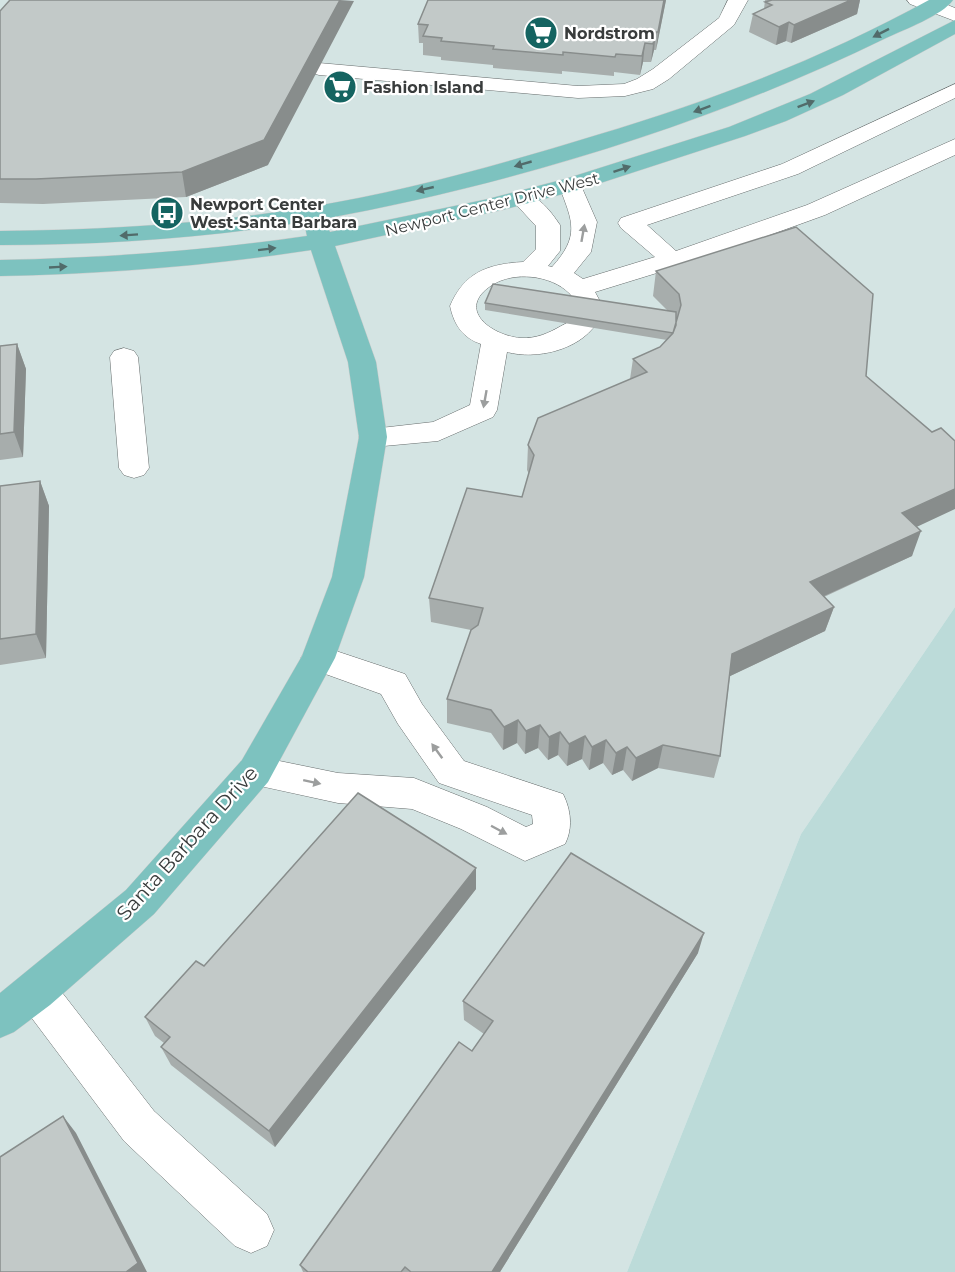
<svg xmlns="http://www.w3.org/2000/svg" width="955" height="1272" viewBox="0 0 955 1272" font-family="Montserrat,sans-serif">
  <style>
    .built { fill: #d4e4e3 }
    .green { fill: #bcdbd9 }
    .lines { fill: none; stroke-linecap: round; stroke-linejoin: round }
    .minor-casing { stroke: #676d6d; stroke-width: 1 }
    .major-casing { stroke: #ccc; stroke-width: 1 }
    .minor { fill: #fff; fill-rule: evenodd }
    .major { fill: #7dc2bf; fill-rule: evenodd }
    .wall { fill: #a7adac }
    .shaded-wall { fill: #888d8c }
    .building { fill: #c2c9c8; stroke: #888d8c; stroke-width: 1.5 }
    .oneway { fill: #516b6a }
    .oneway2 { fill: #9c9e9e }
    .labels { text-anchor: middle; stroke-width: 4.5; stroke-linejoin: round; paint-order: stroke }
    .far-poi-label { font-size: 16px; font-weight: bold; fill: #393c3c; stroke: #fff; text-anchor: start }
    .far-street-label { font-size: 16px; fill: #393c3c; stroke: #fff }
    .street-label { font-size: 20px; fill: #393c3c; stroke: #fff }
  </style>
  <rect width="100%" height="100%" fill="#e8efee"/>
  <path class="built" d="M0 0H955V607L801 834 627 1272H0Z"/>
  <path class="green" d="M955 607V1272H627L801 834Z"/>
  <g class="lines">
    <defs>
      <path id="minor" d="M728 0H748L734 25 669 79 653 89 625 96 578 98 319 75 312 73 308 69 312 65 319 63 578 86 624 84 637 79 653 69 719 18Z
        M907 0H935L955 8V21L910 4Z
        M955 84V98L798 174 647 225 676 251 807 205 955 139V155L825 215 712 256 595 292 601 303 597 309 588 311 579 309C575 304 574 297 569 293 551 275 514 271 492 285 455 309 491 335 520 338 554 340 569 312 592 318L596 324C579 350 536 360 507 352L497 410 493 417 438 441 373 447 363 444 359 437 363 430 433 422 470 405 481 344C463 338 454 325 450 306 464 273 487 264 523 262L536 249V226L511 199 515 194C534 189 550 210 560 225V251L548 266 552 267C580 236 573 222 559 186L563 181 571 179 579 181 597 222 591 252 574 273 583 279 655 257 621 228 618 223 621 218 782 164Z
        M124 348 134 351 138 357 149 468 144 475 134 478 124 475 119 468 110 357 114 351Z
        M318 645 405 674 422 704 464 761 563 794C571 810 573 828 565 844L525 861 461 829 412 809 338 803 242 782 237 771 242 760 255 756 338 773 414 778 487 807 526 827 533 824 532 815 439 783 398 724 381 694 306 667 301 658 306 649Z
        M36 972 50 977 154 1111 267 1214 274 1230 267 1246 251 1253 235 1246 124 1141 22 1005 16 991 22 977Z"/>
      <path id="major" d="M929 0H953C943 15 903 30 886 38 713 123 513 184 323 219L330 232 488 199 565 179 729 127 810 94 955 20V34L843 95 786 121 745 136 582 189 502 210 335 246 376 362 387 437 364 577 335 658 268 782 154 914 50 1005 14 1032 0 1038V993L126 890 242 760 302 656 332 577 359 437 348 362 311 250C208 266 105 274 0 276V260C103 258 205 251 307 236L304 222C203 238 102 245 0 245V231C104 230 207 224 310 207 407 191 502 164 597 135 711 101 824 58 929 0Z"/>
    </defs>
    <use href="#minor" class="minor-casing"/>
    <use href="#major" class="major-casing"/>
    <use href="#minor" class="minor"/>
    <use href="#major" class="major"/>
  </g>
  <path class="wall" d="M428 0H666L656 50H654L651 62H643L640 75 614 72V76L562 71V74L493 68V65L441 60V57L423 55V43H419L418 24Z
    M765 0H860L857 14 791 43 786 41 776 45 749 32 753 14 764 9Z
    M0 11 268 165 186 197 43 204 0 203Z
    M656 271 866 376 917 527 912 556 824 597 834 607 825 631 730 676 720 756 714 778 658 768 632 781 623 770 612 775 603 763 589 770 582 759 567 766 558 755 548 760 538 748 525 754 517 743 503 750 491 733 447 723V699L471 630 431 622 429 598 522 497 529 474 527 470 528 445 630 379 633 359 660 347 667 340 485 310V303L667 310 653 296Z
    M17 344 26 369 23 457 0 460V346Z
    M40 481 49 506 46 658 0 665V486Z
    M476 889 275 1147 171 1065 161 1047 164 1043 155 1036 145 1017 204 966Z
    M698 953 500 1272H303L300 1265 472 1051 484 1034 464 1020 463 1001Z"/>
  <path class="shaded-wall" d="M340 0 354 1 268 165 186 197 182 172Z
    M664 0H666L656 50 658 32Z
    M851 0H860L857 14 791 43 794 25Z
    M789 22 786 41 776 45 779 27Z
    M656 32 654 50 651 62 653 44Z
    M645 43 643 62 640 75 642 56Z
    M17 344 26 369 23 457 14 432Z
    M40 481 49 506 46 658 36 634Z
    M955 489V509L893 538 902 513Z
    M921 531 912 556 802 606 810 582Z
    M834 607 825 631 726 678 732 654Z
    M518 720 517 743 503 750 504 727Z
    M540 725 538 748 525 754 526 731Z
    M560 732 558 755 548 760 549 737Z
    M585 736 582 759 567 766 569 744Z
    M606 740 603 763 589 770 592 747Z
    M663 745 658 768 632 781 636 758Z
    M627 747 623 770 612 775 616 753Z
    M476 868V889L275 1147 269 1131Z
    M704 933 698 953 500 1272H492Z
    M63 1116 76 1133 147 1272H126Z"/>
  <path class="building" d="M10 0H340L264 140 182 172 36 179H0V11Z
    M428 0H664L658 32H656L653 44 645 43 642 56 616 54 615 57 563 52V55L493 49 494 46 441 41 442 38 423 36 428 25 418 24Z
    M772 0H851L794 25 789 22 779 27 753 14 772 5 765 2Z
    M796 227 873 294 866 376 932 432 941 428 955 441V489L902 513 921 531 810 582 834 607 732 654 720 756 663 745 636 758 627 747 616 753 606 740 592 747 585 736 569 744 560 732 549 737 540 725 526 731 518 720 504 727 491 710 447 699 471 630 478 625 483 608 429 598 467 488 522 497 534 455 528 445 538 418 647 372 633 359 660 347 673 333 681 305 679 294 656 271Z
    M493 284 676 312V325L673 333 485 303Z
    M17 344 14 432 0 434V346Z
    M40 481 36 634 0 639V486Z
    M358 793 476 868 269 1131 161 1047 170 1037 145 1017 196 961 204 966Z
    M571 853 704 933 492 1272H411L405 1267 401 1272H308L300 1265 459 1042 472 1051 493 1021 463 1001Z
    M63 1116 138 1263 126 1272H0V1157Z"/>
  <defs><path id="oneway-solid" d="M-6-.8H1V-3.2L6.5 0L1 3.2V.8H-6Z" transform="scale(1.5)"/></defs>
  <g class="oneway">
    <use href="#oneway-solid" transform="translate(881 33) rotate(153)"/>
    <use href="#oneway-solid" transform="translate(806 104) rotate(-21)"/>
    <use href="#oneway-solid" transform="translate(702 109) rotate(160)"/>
    <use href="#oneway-solid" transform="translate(523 164) rotate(164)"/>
    <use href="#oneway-solid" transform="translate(622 169) rotate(-18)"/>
    <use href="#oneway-solid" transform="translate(425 189) rotate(167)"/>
    <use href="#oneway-solid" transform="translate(129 235) rotate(176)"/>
    <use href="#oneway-solid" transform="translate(267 249) rotate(-7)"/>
    <use href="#oneway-solid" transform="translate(58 267) rotate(-3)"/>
  </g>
  <g class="oneway2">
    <use href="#oneway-solid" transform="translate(583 233) rotate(-80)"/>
    <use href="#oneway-solid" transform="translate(485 399) rotate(100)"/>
    <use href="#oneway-solid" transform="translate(437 751) rotate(-126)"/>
    <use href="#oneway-solid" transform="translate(312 782) rotate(12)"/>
    <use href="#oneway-solid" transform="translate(499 830) rotate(28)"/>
  </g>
  <defs>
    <symbol id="supermarket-disc" viewBox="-11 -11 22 22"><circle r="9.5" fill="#156461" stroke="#fff"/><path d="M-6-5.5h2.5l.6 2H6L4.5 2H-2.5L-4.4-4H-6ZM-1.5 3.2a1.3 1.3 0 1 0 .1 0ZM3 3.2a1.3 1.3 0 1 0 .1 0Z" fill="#fff"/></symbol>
    <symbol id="bus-disc" viewBox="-11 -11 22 22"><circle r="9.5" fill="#156461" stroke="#fff"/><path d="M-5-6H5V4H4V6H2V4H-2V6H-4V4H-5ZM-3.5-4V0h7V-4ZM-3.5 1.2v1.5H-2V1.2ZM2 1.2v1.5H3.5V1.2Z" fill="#fff"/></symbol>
  </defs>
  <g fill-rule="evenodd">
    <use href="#supermarket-disc" x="522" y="14" width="38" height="38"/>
    <use href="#supermarket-disc" x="321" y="68" width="38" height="38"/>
    <use href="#bus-disc" x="148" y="194" width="38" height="38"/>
  </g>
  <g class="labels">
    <g class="far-poi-label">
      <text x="564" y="39">Nordstrom</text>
      <text x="363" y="93">Fashion Island</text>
      <text x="190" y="210">Newport Center<tspan x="190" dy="18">West-Santa Barbara</tspan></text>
    </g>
    <g class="far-street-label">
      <text transform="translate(492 204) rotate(-14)" y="6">Newport Center Drive West</text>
    </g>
    <g class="street-label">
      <text transform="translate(187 843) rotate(-48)" y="7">Santa Barbara Drive</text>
    </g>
  </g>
</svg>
